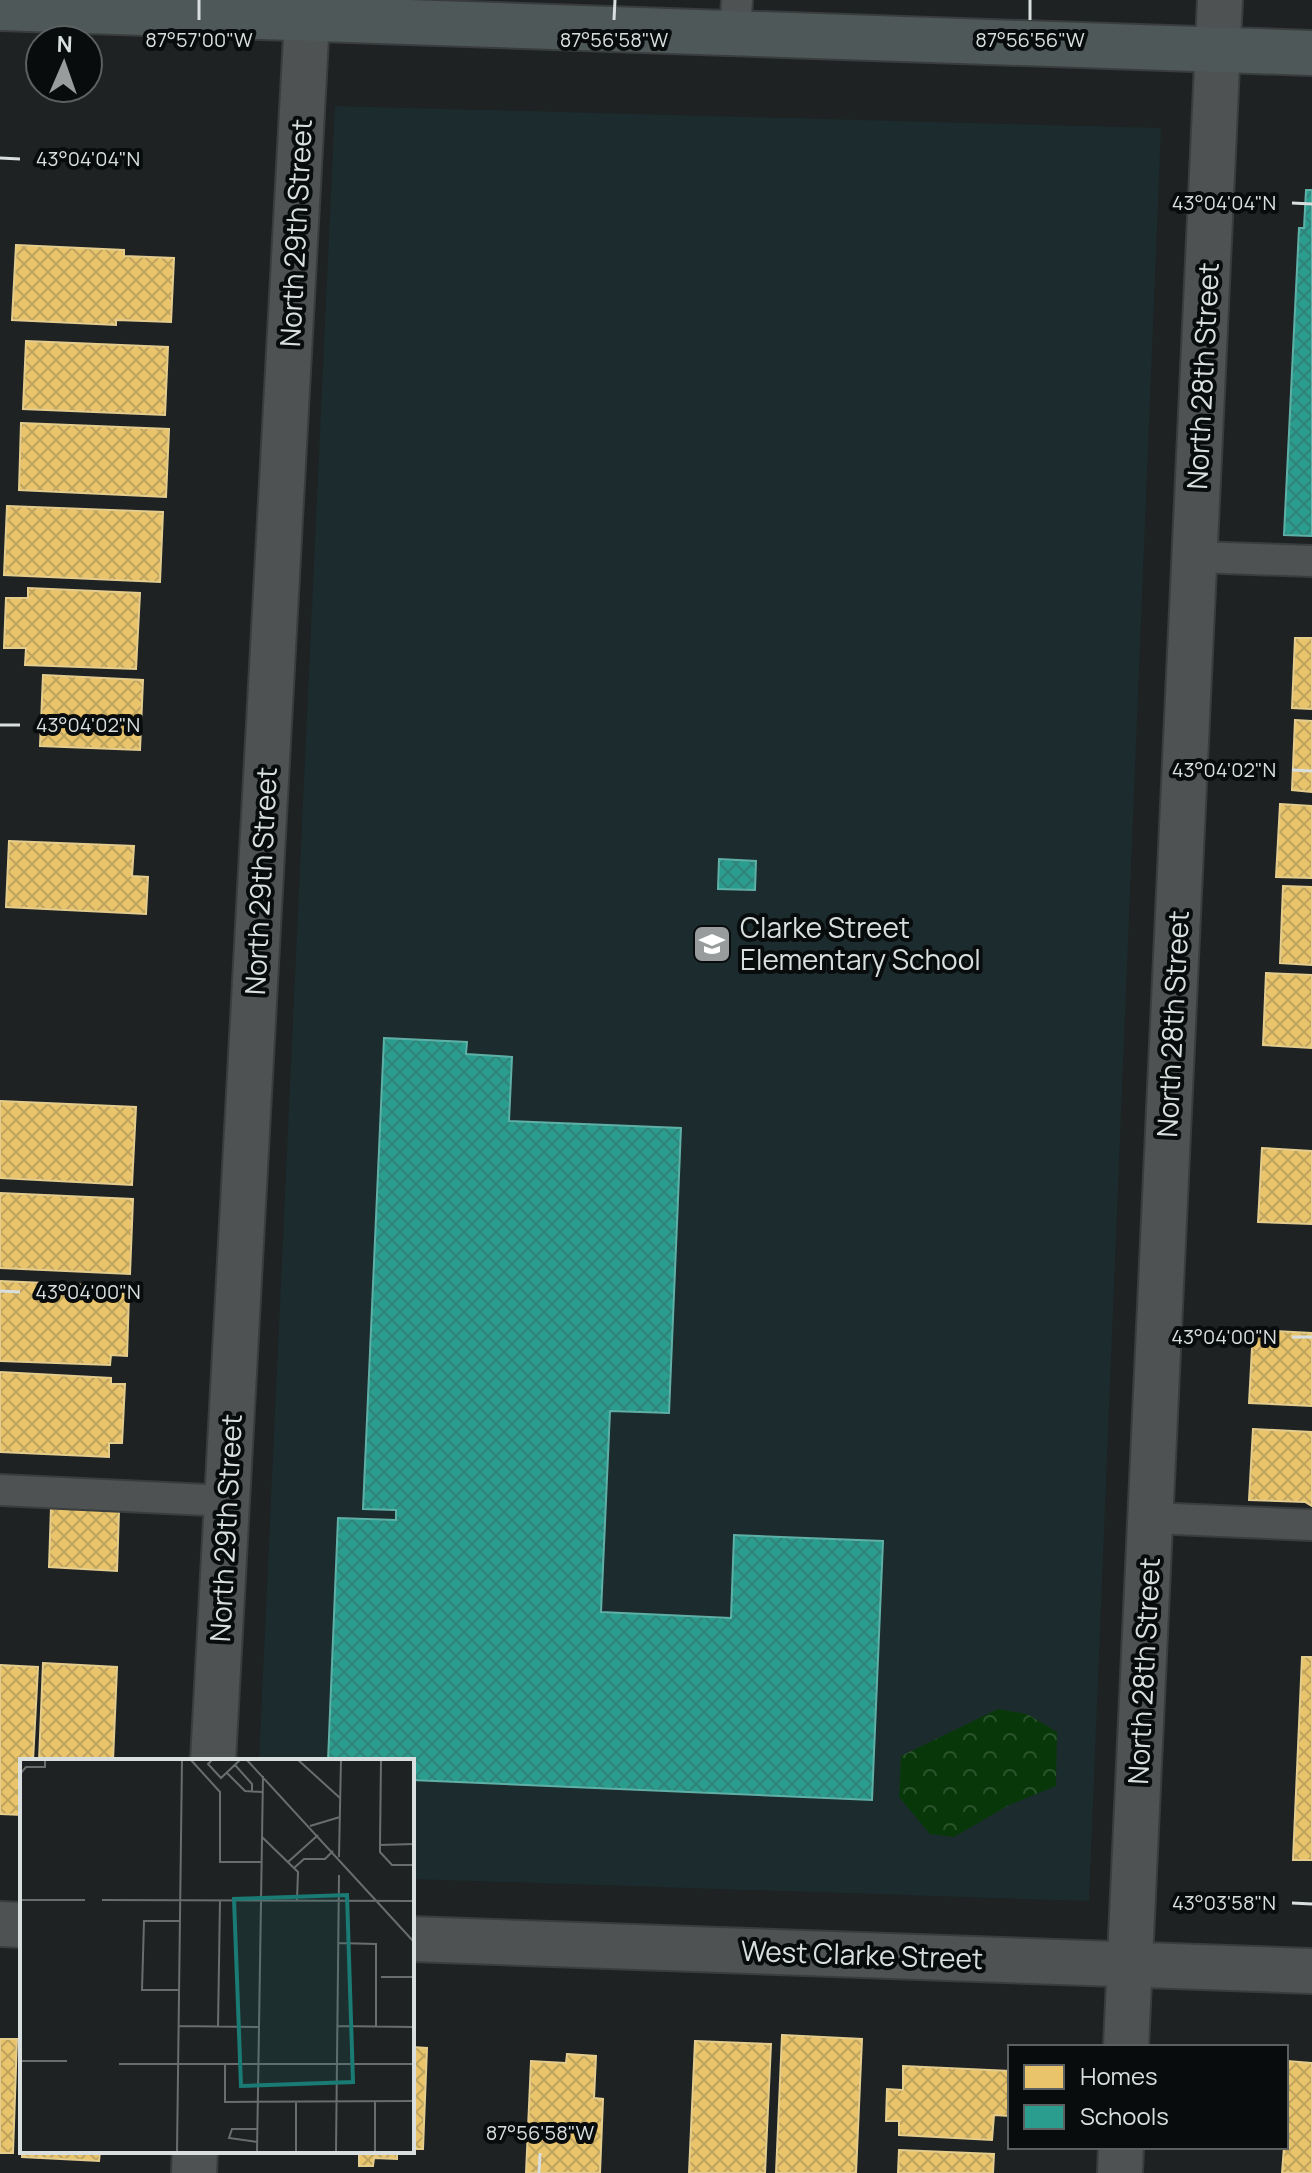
<svg xmlns="http://www.w3.org/2000/svg" width="1312" height="2173" viewBox="0 0 1312 2173" font-family="Manrope,sans-serif">
  <style>
    .built { fill: #1c2b2d }
    .park { fill: url(#park-crowns) }
    .homes { fill: url(#homes-cross-hatch); stroke: #e4cc8d; stroke-width: 2 }
    .schools { fill: url(#schools-cross-hatch); stroke: #5eb0a7; stroke-width: 2 }
    .lines { fill: none; stroke-linecap: round; stroke-linejoin: round }
    .lane-casing { stroke: #3a3d3e; stroke-width: 34 }
    .street-casing { stroke: #3a3d3e; stroke-width: 48 }
    .secondary-casing { stroke: #3a3d3e; stroke-width: 48 }
    .lane { stroke: #4e5253; stroke-width: 30 }
    .street { stroke: #4e5253; stroke-width: 44 }
    .secondary { stroke: #4f5858; stroke-width: 44 }
    .ticks { fill: none; stroke: #d9dedf; stroke-width: 3 }
    .labels { text-anchor: middle; stroke-width: 8; stroke-linejoin: round; paint-order: stroke }
    .street-label { font-size: 28px; fill: #d9dedf; stroke: #090c0c }
    .poi-label { font-size: 28px; fill: #d9dedf; stroke: #090c0c; text-anchor: start }
    .inset-road { fill: none; stroke: #696d6e; stroke-width: 2 }
    .view { fill: #197b74; fill-opacity: 0.15; stroke: #197b74; stroke-width: 4 }
    .inset-edge { fill: none; stroke: #d9dedf; stroke-width: 4 }
    .ticks-label { font-size: 20px; text-anchor: middle; fill: #d9dedf; stroke: #090c0c; stroke-width: 8; stroke-linejoin: round; paint-order: stroke }
  </style>
  <defs>
    <pattern id="park-crowns" width="20" height="18" patternUnits="userSpaceOnUse" patternTransform="scale(2)"><rect width="20" height="18" fill="#08380a"/><path d="M2 6a3 3 0 1 1 6 0M12 15a3 3 0 1 1 6 0" fill="none" stroke="#2b542d"/></pattern>
    <pattern id="homes-cross-hatch" width="8" height="8" patternUnits="userSpaceOnUse" patternTransform="scale(2)"><rect width="8" height="8" fill="#e9c46a"/><path d="M0 0l8 8M0 8l8-8" fill="none" stroke="#bfa460"/></pattern>
    <pattern id="schools-cross-hatch" width="8" height="8" patternUnits="userSpaceOnUse" patternTransform="scale(2)"><rect width="8" height="8" fill="#2a9d8f"/><path d="M0 0l8 8M0 8l8-8" fill="none" stroke="#318278"/></pattern>
  </defs>
  <rect width="100%" height="100%" fill="#1e2223"/>
  <path class="built" d="M335 106 1161 128 1089 1901 412 1879V1761H259Z"/>
  <path class="park" d="M998 1709 1027 1714 1057 1732 1056 1786 1009 1805 954 1837 930 1834 899 1797 901 1756Z"/>
  <path class="homes" d="M16 245 124 250V256L174 258 171 322 116 320V325L12 320Z
    M26 341 168 347 165 415 23 409Z
    M21 423 169 429 166 497 19 490Z
    M7 506 163 512 160 582 4 575Z
    M28 588 140 593 136 669 25 665 26 648H4L6 598H28Z
    M1295 638H1312V709L1292 708Z
    M43 675 143 680 140 750 40 746Z
    M1295 720 1312 721V792L1292 790Z
    M1280 804 1312 806V878L1276 877Z
    M9 841 134 846 132 876 148 877 146 914 6 907Z
    M1283 886 1312 887V965L1280 963Z
    M1266 973 1312 975V1048L1263 1045Z
    M0 1101 136 1107 132 1185 0 1178Z
    M1262 1148 1312 1151V1224L1258 1222Z
    M0 1193 133 1199 130 1274 0 1268Z
    M0 1281 113 1286 112 1293 129 1294 127 1356 111 1355 110 1365 0 1361Z
    M1253 1330 1312 1333V1406L1249 1403Z
    M0 1372 111 1378V1384H125L122 1443H109V1457L0 1452Z
    M1253 1429 1312 1432V1506L1305 1502 1249 1500Z
    M51 1507 119 1510 117 1571 49 1567Z
    M1302 1657H1312V1860H1293Z
    M43 1663 117 1667 113 1761H39Z
    M0 1665 38 1667 33 1761H22V1815L0 1814Z
    M782 2035 862 2039 856 2173H776Z
    M0 2039H17L13 2153H0Z
    M695 2041 771 2044 765 2173H689Z
    M412 2047 427 2048 423 2149H412Z
    M567 2054 596 2056 594 2098 603 2099 600 2173H526L531 2061 566 2063Z
    M1287 2061 1312 2063V2173H1282L1284 2147H1286Z
    M903 2066 1010 2071 1009 2116 994 2115 992 2140 899 2135V2121H886L887 2089 903 2090Z
    M899 2150 994 2154 993 2173H898Z
    M22 2151H100L99 2161 22 2157Z
    M359 2151H397V2159L374 2158 373 2166H359Z"/>
  <path class="schools" d="M1306 190H1312V536L1284 535 1299 228H1304Z
    M719 859 756 861 755 890 718 889Z
    M384 1038 467 1042 466 1054 512 1057 509 1121 681 1128 669 1413 610 1411 601 1612 731 1618 734 1535 883 1541 872 1800 412 1780V1761H328L338 1518 396 1520V1510L363 1509Z"/>
  <g class="lines">
    <defs>
      <path id="lane" d="M735 32 737 0
        M1195 557 1312 561
        M0 1490 228 1501
        M1151 1518 1312 1525"/>
      <path id="street" d="M213 1761 308 0
        M0 1924 22 1925
        M412 1939 1312 1971
        M1126 2047 1220 0
        M194 2173 195 2151
        M1120 2173 1121 2147"/>
      <path id="secondary" d="M0 8 1312 53"/>
    </defs>
    <use href="#lane" class="lane-casing"/>
    <use href="#street" class="street-casing"/>
    <use href="#secondary" class="secondary-casing"/>
    <use href="#lane" class="lane"/>
    <use href="#street" class="street"/>
    <use href="#secondary" class="secondary"/>
  </g>
  <path class="ticks" d="M199 20V0M614 20 615 0M1030 20V0M0 158 20 159M1292 203 1312 204M0 725H20M1292 770 1312 771M0 1291 20 1292M1292 1337H1312M1292 1903 1312 1904M539 2173 540 2153"/>
  <defs>
    <symbol id="school-square" viewBox="-11 -11 22 22"><rect x="-9" y="-9" width="18" height="18" rx="4" fill="#989c9d" stroke="#090c0c"/><path d="M0-5L7-2L0 1L-7-2ZM-4 1L0 2.5L4 1V4Q0 6-4 4Z" fill="#fff"/></symbol>
  </defs>
  <g fill-rule="evenodd">
    <use href="#school-square" x="690" y="922" width="44" height="44"/>
  </g>
  <g class="labels">
    <g class="street-label">
      <text transform="translate(296 233) rotate(-87)" y="10">North 29th Street</text>
      <text transform="translate(1203 376) rotate(-87)" y="10">North 28th Street</text>
      <text transform="translate(261 881) rotate(-87)" y="10">North 29th Street</text>
      <text transform="translate(1173 1024) rotate(-87)" y="10">North 28th Street</text>
      <text transform="translate(226 1528) rotate(-87)" y="10">North 29th Street</text>
      <text transform="translate(1144 1671) rotate(-87)" y="10">North 28th Street</text>
      <text transform="translate(862 1955) rotate(2)" y="10">West Clarke Street</text>
    </g>
    <g class="poi-label">
      <text x="740" y="938">Clarke Street<tspan x="740" dy="32">Elementary School</tspan></text>
    </g>
  </g>
  <g transform="translate(20 1759)">
    <rect width="394" height="394" fill="#1e2223"/>
    <path class="inset-road" d="M170 0 200 33V103H241M193 0 188 5 201 19 221 0M226 0 394 183M277 0 320 39M361 0 360 86 394 85M215 6 232 25V32M207 14 225 32 242 33M0 15 6 8H25V0M290 67 320 58M242 78 278 113 277 141M360 86V93L372 106H394M319 98 321 0M268 103 298 76M274 109 284 100H305L313 92M0 141H65M82 141 394 142M318 184 356 185V268M361 218H394M159 231H122L124 162H160M159 267 238 268M318 267 394 268M198 268 200 141M0 302H47M99 305H394M205 305V343L394 342M237 383 209 379 212 370H237M157 394 162 0M237 394 243 17M276 394V342M316 394 319 116M355 394V342"/>
    <path class="view" d="M327 136 333 323 221 327 214 140Z"/>
    <rect width="394" height="394" class="inset-edge"/>
  </g>
  <g class="ticks-label">
    <text x="199" y="47">87°57'00"W</text>
    <text x="614" y="47">87°56'58"W</text>
    <text x="1030" y="47">87°56'56"W</text>
    <text x="88" y="166">43°04'04"N</text>
    <text x="1224" y="210">43°04'04"N</text>
    <text x="88" y="732">43°04'02"N</text>
    <text x="1224" y="777">43°04'02"N</text>
    <text x="88" y="1299">43°04'00"N</text>
    <text x="1224" y="1344">43°04'00"N</text>
    <text x="1224" y="1910">43°03'58"N</text>
    <text x="540" y="2140">87°56'58"W</text>
  </g>
  <rect x="1008" y="2045" width="280" height="104" fill="#090c0c" stroke="#5c6060" stroke-width="2"/>
  <rect x="1024" y="2065" width="40" height="24" fill="#e9c46a" stroke="#5c6060" stroke-width="2"/>
  <text x="1080" y="2085" font-size="24" fill="#d9dedf">Homes</text>
  <rect x="1024" y="2105" width="40" height="24" fill="#2a9d8f" stroke="#5c6060" stroke-width="2"/>
  <text x="1080" y="2125" font-size="24" fill="#d9dedf">Schools</text>
  <g transform="translate(64 64) rotate(2)"><circle r="38" fill="#090c0c" stroke="#5c6060" stroke-width="2"/>
  <path d="M0-6L14 30L0 20L-14 30Z" fill="#989c9d"/>
  <text y="-12" font-size="22" font-weight="bold" text-anchor="middle" fill="#d9dedf">N</text>
  </g>
</svg>
